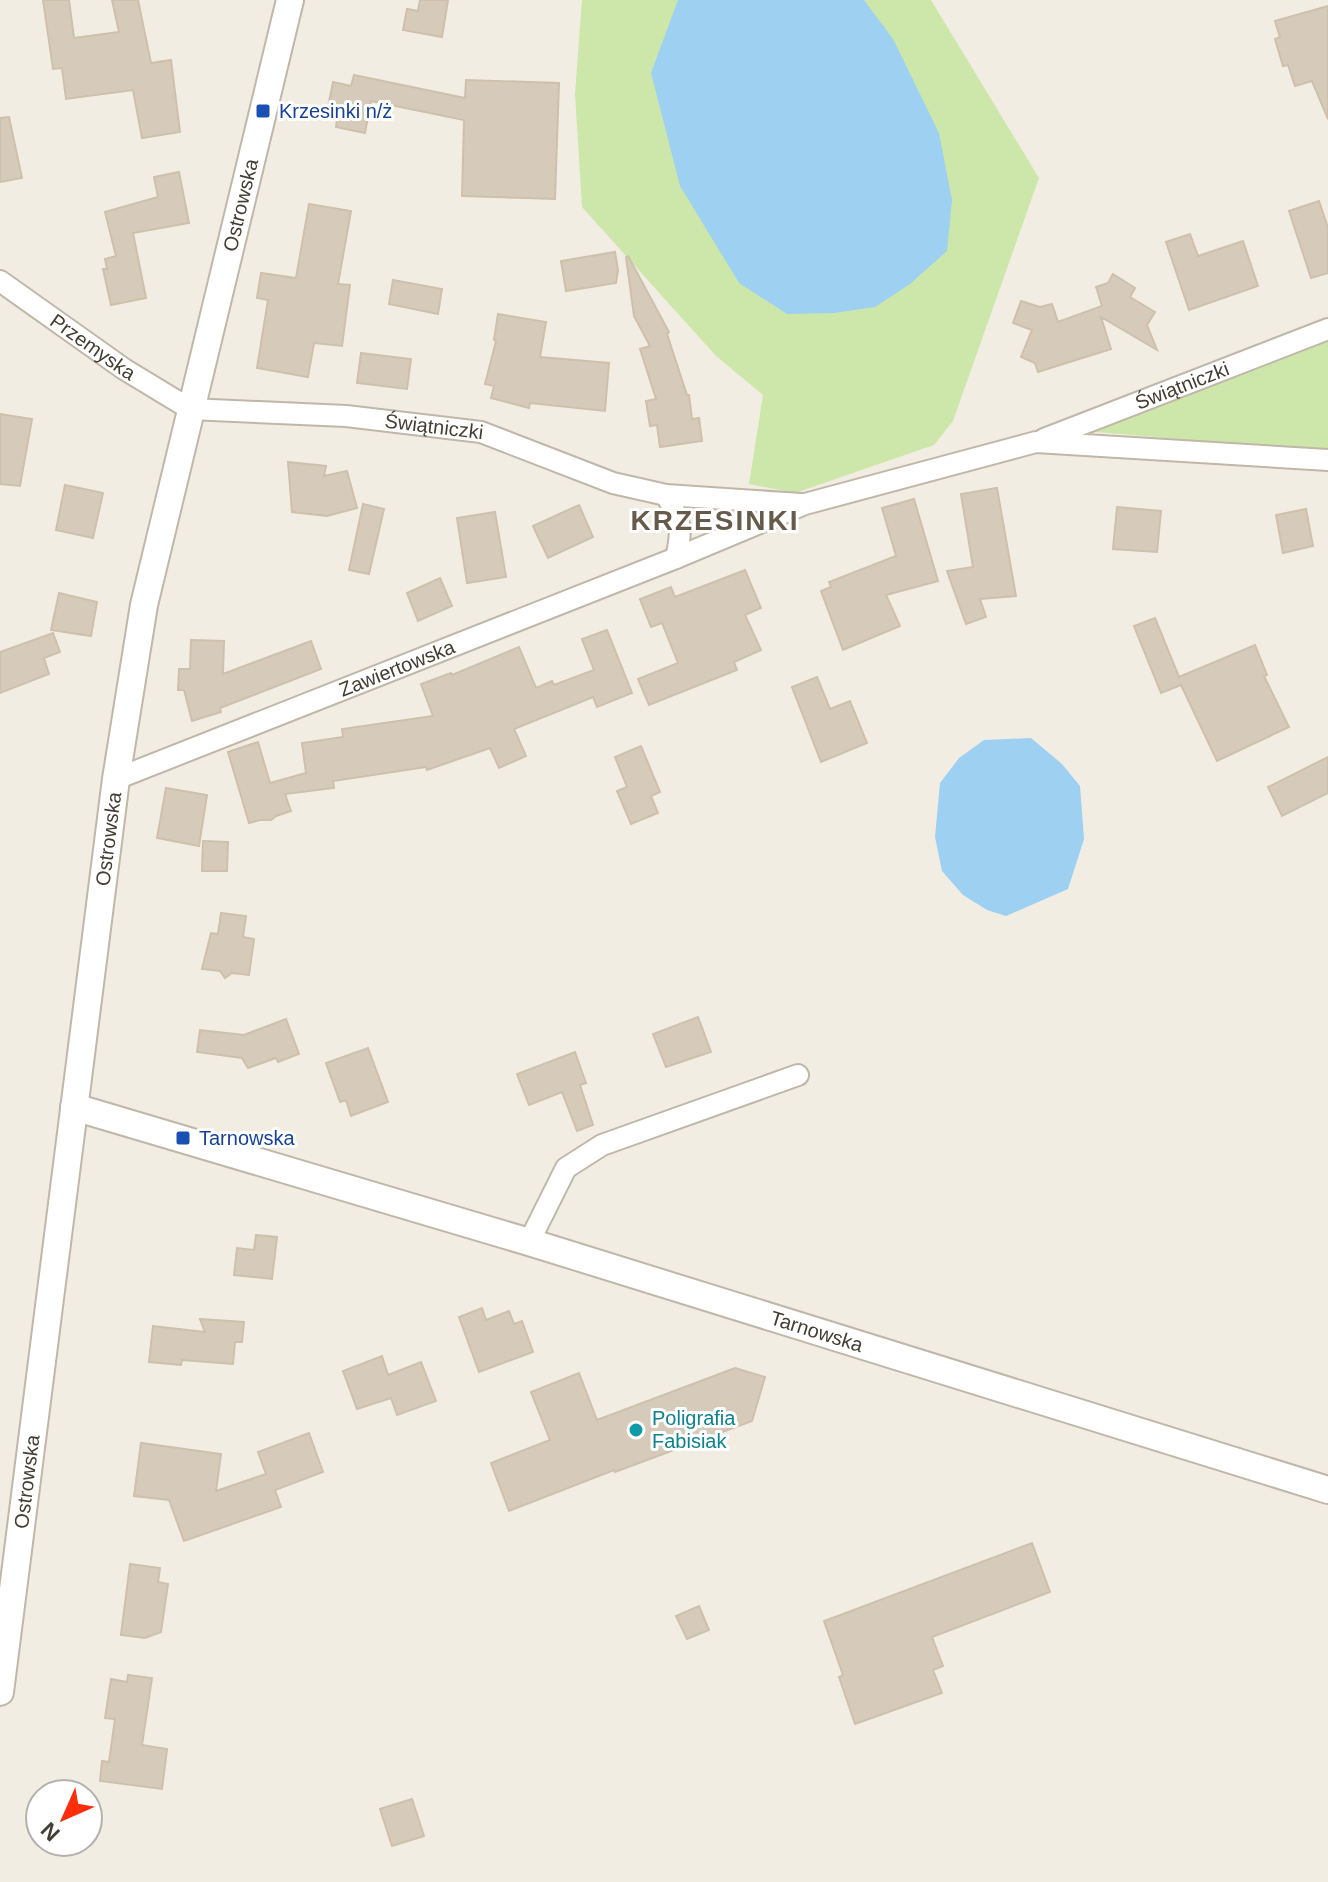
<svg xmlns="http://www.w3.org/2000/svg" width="1328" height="1882" viewBox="0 0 1328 1882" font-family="Arial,sans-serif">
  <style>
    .green { fill: #cde7aa }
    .water { fill: #9dd0f1 }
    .building { fill: #d6cbbb; stroke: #cec0ab; stroke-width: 2 }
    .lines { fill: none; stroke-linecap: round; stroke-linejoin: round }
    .minor-casing { stroke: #c0b7a8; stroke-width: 24 }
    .tertiary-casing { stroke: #c0b7a8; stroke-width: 30 }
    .minor { stroke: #fff; stroke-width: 20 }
    .tertiary { stroke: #fff; stroke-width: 26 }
    .transit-dot { fill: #1a4fb4; stroke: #fff; stroke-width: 3 }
    .culture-dot { fill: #0f9aa8; stroke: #fff; stroke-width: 3 }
    .labels { text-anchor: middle; stroke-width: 6; stroke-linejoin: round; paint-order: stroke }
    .transit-label { font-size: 20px; fill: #164399; stroke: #fff; text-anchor: start }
    .street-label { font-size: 20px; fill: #433d33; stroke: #fff }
    .culture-label { font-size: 20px; fill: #0d838f; stroke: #fff; text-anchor: start }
    .district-label { font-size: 28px; font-weight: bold; letter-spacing: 2px; fill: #665b4a; stroke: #fff }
  </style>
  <rect width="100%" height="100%" fill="#f2ede3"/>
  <path class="green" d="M582 0H931L1039 178 953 421 934 445 795 493 749 484 763 395 716 356 582 207 575 94Z
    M1328 341V452L1085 431Z"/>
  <path class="water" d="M678 0H864L893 39 939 133 952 200 947 251 910 284 875 307 834 313 787 314 739 283 680 186 651 73Z
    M1031 738 1062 764 1080 786 1084 839 1068 889 1006 916 987 910 963 895 942 871 935 837 940 783 959 758 984 740Z"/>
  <path class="building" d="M43 0H69L74 38 119 32 112 0H138L151 63 171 60 180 132 142 138 133 90 66 99 62 68 53 69Z
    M420 0H448L442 37 403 30 407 9 418 11Z
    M1328 6V119L1312 81 1295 86 1288 65 1283 66 1275 39 1280 37 1275 21Z
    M354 75 465 98 466 80 559 83 555 199 462 196 464 120 371 101 365 133 336 127 337 120 326 117 333 82 351 86Z
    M9 117 22 178 0 182V118Z
    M179 172 189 223 133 233 146 298 111 305 103 269H107L105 259 116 256 105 212 158 197 154 177Z
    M1319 201 1328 228V273L1311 278 1289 211Z
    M309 204 351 211 338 284 350 285 342 346 314 343 308 377 257 368 268 300 257 298 261 273 296 278Z
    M1190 234 1198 256 1243 241 1258 286 1189 310 1166 242Z
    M615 252 618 270 616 283 566 291 561 261Z
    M628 256 669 332 667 334 687 395H689L692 419 699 418 702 441 660 447 657 425 650 426 646 401 656 399 640 349 650 346 634 316 626 257Z
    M1113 274 1135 288 1130 297 1155 312 1147 325 1157 350 1101 317 1111 349 1038 372 1035 363 1021 357 1032 330 1013 323 1021 301 1040 307 1052 304 1058 322 1102 306 1096 287 1108 283Z
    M393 280 442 289 438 314 389 304Z
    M498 314 546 322 540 357 609 363 605 411 530 403 529 408 491 398 494 386 485 384 496 341 494 340Z
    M361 353 411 359 407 389 357 383Z
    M0 414 32 419 20 486 0 484Z
    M288 462 326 466 324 476 347 471 357 508 327 516 292 512Z
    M65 485 103 493 93 538 56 530Z
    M997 488 1016 596 980 599 986 617 966 624 947 571 973 567 961 494Z
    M914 499 938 581 886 595 900 626 843 650 821 591 831 587 829 582 896 556 882 508Z
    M363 504 384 509 369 574 349 570Z
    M579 505 593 537 548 558 533 526Z
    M1117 507 1161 511 1157 552 1113 549Z
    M1306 509 1313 546 1283 553 1276 515Z
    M495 512 506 577 467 583 457 518Z
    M745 570 761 608 745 615 761 650 734 662 737 670 649 705 638 679 678 663 662 623 651 627 640 599 671 587 675 597Z
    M440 578 452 606 418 621 407 593Z
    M59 593 97 602 91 636 51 630Z
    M1155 618 1179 677 1255 645 1267 675 1264 676 1289 727 1217 761 1181 685 1161 693 1134 626Z
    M607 630 632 693 597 707 593 697 514 729 526 756 499 768 490 748 427 770 426 767 333 781 334 788 285 794 291 811 276 816 271 820H260L249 823 228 752 258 742 270 783 306 773 302 743 343 737 342 729 433 716 421 684 451 673 452 675 519 647 536 688 552 681 554 685 594 670 582 639Z
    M53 633 60 652 44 658 49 674 0 693V652Z
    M191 640 224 641 223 674 311 641 321 669 220 708 221 712 192 721 184 690H178L179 669H190Z
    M817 677 830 709 850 701 867 743 821 762 792 687Z
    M641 746 660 792 651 796 658 813 631 824 617 791 627 787 615 757Z
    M1328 757V793L1282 816 1268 787Z
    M166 788 207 795 199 846 157 838Z
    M203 841 228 842 227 871H202Z
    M221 913 246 916 243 937 254 939 249 975 232 973 225 978 220 971 202 969 211 933 218 934Z
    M698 1017 711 1052 666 1067 653 1034Z
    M286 1019 299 1054 278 1062 276 1058 248 1068 242 1058 197 1052 200 1030 244 1035Z
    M368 1048 388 1102 351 1116 346 1100 340 1102 326 1063Z
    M575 1052 586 1083 580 1085 593 1125 577 1131 562 1092 529 1105 517 1074Z
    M256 1235 277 1237 272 1279 234 1275 237 1248 254 1250Z
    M482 1308 486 1320 509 1311 514 1324 522 1321 533 1352 479 1372 459 1317Z
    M200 1319 244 1322 242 1342H235L233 1364 182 1360 181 1365 149 1362 153 1326 205 1332Z
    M382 1356 388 1375 421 1362 436 1401 397 1415 391 1398 357 1409 343 1371Z
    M735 1368 765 1377 752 1421 615 1472 614 1470 509 1511 491 1463 550 1440 531 1392 579 1373 597 1420Z
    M309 1433 323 1472 275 1490 281 1507 184 1541 169 1500 134 1496 141 1443 221 1454 216 1491 266 1474 258 1452Z
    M1032 1543 1050 1592 932 1637 943 1666 933 1670 942 1693 855 1724 839 1677 843 1675 824 1621Z
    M130 1564 160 1568 158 1582 168 1584 161 1632 145 1638 121 1635Z
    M699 1606 709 1630 687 1639 676 1616Z
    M128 1675 152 1678 142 1745 167 1749 162 1789 100 1781 102 1761 109 1762 115 1719 105 1718 111 1679 127 1682Z
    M412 1799 424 1836 392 1846 380 1809Z"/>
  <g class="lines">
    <defs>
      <g id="minor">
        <path id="s1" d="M0 281 124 369 190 409 346 416 481 432 613 483 666 495 801 504"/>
        <path id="s2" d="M1044 439 1328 329"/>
        <path d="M666 495C681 522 683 528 676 558"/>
        <path id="s3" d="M116 779 676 558 805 504 1036 442 1328 460"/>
        <path d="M529 1242 566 1168 602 1145 798 1075"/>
      </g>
      <g id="tertiary">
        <path id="s4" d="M74 1107 529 1242 1328 1490"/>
        <path id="s5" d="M0 1692 116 779 144 605 290 0"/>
      </g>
    </defs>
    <use href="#minor" class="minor-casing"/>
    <use href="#tertiary" class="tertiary-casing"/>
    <use href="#minor" class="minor"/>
    <use href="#tertiary" class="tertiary"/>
  </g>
  <g class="transit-dot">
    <rect x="255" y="103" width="16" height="16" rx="4"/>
    <rect x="175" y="1130" width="16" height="16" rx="4"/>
  </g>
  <circle class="culture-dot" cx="636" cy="1430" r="8"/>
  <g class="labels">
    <g class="transit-label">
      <text x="279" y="118">Krzesinki n/ż</text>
      <text x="199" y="1145">Tarnowska</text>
    </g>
    <g class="street-label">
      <text dy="7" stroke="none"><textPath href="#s5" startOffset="1508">Ostrowska</textPath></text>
      <text dy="7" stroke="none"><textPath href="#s1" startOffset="114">Przemyska</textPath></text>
      <text dy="7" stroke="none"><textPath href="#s2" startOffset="148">Świątniczki</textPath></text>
      <text dy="7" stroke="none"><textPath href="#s1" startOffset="474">Świątniczki</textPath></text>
      <text dy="7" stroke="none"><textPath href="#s3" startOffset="302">Zawiertowska</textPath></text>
      <text dy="7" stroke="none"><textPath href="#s5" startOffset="860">Ostrowska</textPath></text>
      <text dy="7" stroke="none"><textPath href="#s4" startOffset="776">Tarnowska</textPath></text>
      <text dy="7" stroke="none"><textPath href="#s5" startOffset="212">Ostrowska</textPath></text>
    </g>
    <g class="culture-label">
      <text x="652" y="1425">Poligrafia<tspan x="652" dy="23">Fabisiak</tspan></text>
    </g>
    <g class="district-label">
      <text x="715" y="530">KRZESINKI</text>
    </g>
  </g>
  <g transform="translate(64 1818) rotate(225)"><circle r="38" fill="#ffffff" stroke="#b4b1ad" stroke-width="2"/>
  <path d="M0-6L14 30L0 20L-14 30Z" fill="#fd2e0e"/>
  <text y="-12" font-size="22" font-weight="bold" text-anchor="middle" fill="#433d33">N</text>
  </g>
</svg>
